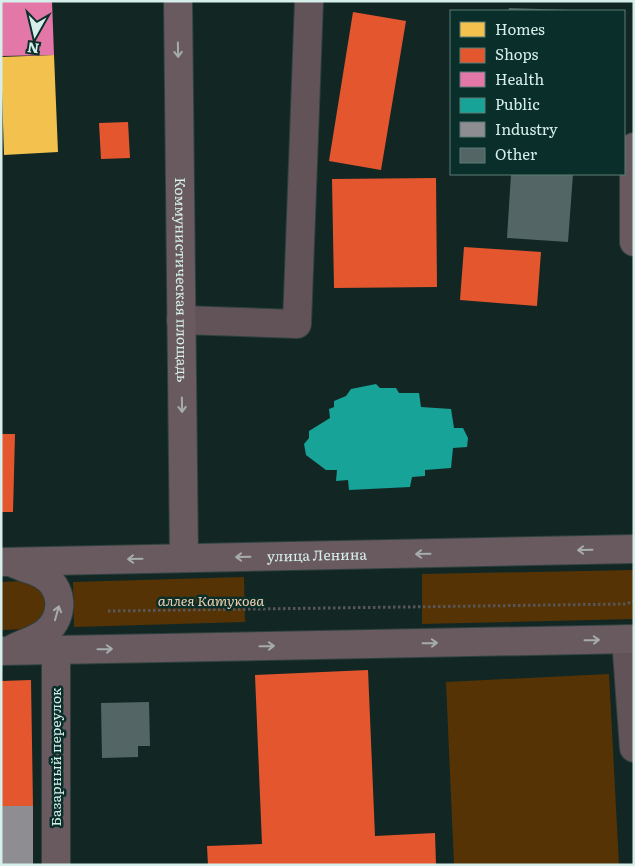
<svg xmlns="http://www.w3.org/2000/svg" width="635" height="866" viewBox="0 0 635 866" font-family="Literata,serif">
  <style>
    .green { fill: #553305 }
    .homes { fill: #f2c14e }
    .shops { fill: #e4572e }
    .health { fill: #e377a8 }
    .public { fill: #17a398 }
    .industry { fill: #8d8d92 }
    .building { fill: #536665 }
    .lines { fill: none; stroke-linecap: round; stroke-linejoin: round }
    .minor-casing { stroke: #2f413e; stroke-width: 30 }
    .major-casing { stroke: #2f413e; stroke-width: 30 }
    .path { stroke: #595657; stroke-width: 3; stroke-dasharray: 2.5 2.5; stroke-linecap: butt }
    .minor { stroke: #615357; stroke-width: 28 }
    .major { stroke: #695a60; stroke-width: 28 }
    .oneway { stroke: #a6acac }
    .labels { text-anchor: middle; stroke-width: 5; stroke-linejoin: round; paint-order: stroke }
    .street-label { font-size: 14px; fill: #d7efea; stroke: #0a2f2a }
    .park-label { font-size: 14px; font-style: italic; fill: #f3cfb0; stroke: #0a2f2a }
  </style>
  <rect width="100%" height="100%" fill="#122724"/>
  <path class="green" d="M634 570V619L422 624V574Z
    M244 577 245 622 74 627 73 582Z
    M25 581 46 591 45 620 27 629 1 630V582Z
    M609 674 619 865H454L446 682Z"/>
  <path class="homes" d="M54 55 58 152 4 155 1 57Z"/>
  <path class="shops" d="M353 12 406 21 381 170 329 161Z
    M128 122 130 158 101 159 99 123Z
    M436 178 437 287 334 288 332 179Z
    M464 247 541 252 537 306 460 300Z
    M1 434H15L13 512H1Z
    M368 670 375 836 435 833 436 865H208L207 846 262 844 255 675Z
    M31 680 33 806H1V681Z"/>
  <path class="health" d="M1 1H52L54 55 1 56Z"/>
  <path class="public" d="M376 384 380 388H396L399 393H419L421 407 451 409 454 428H463L468 438 467 447 453 448 451 468 425 470V476L412 477 410 487 349 490 348 480 336 481 337 470H326L306 455 304 444 309 438V431L330 418 329 409 334 407V401L346 396 351 389Z"/>
  <path class="industry" d="M1 806H33V865H1Z"/>
  <path class="building" d="M509 8 570 10V11H508Z
    M511 174H573L568 242 507 238Z
    M149 702 150 746H138V757L102 758 101 703Z"/>
  <g class="lines">
    <defs>
      <path id="minor" d="M181 320 297 324 309 1
        M626 639 634 748"/>
      <g id="major">
        <path id="s1" d="M178 1 184 558"/>
        <path d="M634 147V242"/>
        <path id="s2" d="M1 562 634 549"/>
        <path d="M14 648C24 643 38 639 46 632 65 616 64 587 41 574 33 570 24 568 15 564"/>
        <path d="M56 650V865"/>
        <path d="M1 651 634 639"/>
      </g>
    </defs>
    <use href="#minor" class="minor-casing"/>
    <use href="#major" class="major-casing"/>
    <path class="path" d="M108 611 626 604 634 601"/>
    <use href="#minor" class="minor"/>
    <use href="#major" class="major"/>
  </g>
  <defs><path id="oneway-shaft" d="M-6 0H5M1.5-3L5.5 0L1.5 3" fill="none" stroke-width="1.6" stroke-linecap="round" stroke-linejoin="round" transform="scale(1.25)"/></defs>
  <g class="oneway">
    <use href="#oneway-shaft" transform="translate(178 50) rotate(89)"/>
    <use href="#oneway-shaft" transform="translate(182 405) rotate(89)"/>
    <use href="#oneway-shaft" transform="translate(585 550) rotate(179)"/>
    <use href="#oneway-shaft" transform="translate(423 554) rotate(179)"/>
    <use href="#oneway-shaft" transform="translate(243 557) rotate(179)"/>
    <use href="#oneway-shaft" transform="translate(135 559) rotate(179)"/>
    <use href="#oneway-shaft" transform="translate(57 613) rotate(-74)"/>
    <use href="#oneway-shaft" transform="translate(592 640) rotate(-1)"/>
    <use href="#oneway-shaft" transform="translate(430 643) rotate(-1)"/>
    <use href="#oneway-shaft" transform="translate(267 646) rotate(-1)"/>
    <use href="#oneway-shaft" transform="translate(105 649) rotate(-1)"/>
  </g>
  <g class="labels">
    <g class="street-label">
      <text dy="5" stroke="none"><textPath href="#s1" startOffset="279">Коммунистическая площадь</textPath></text>
      <text dy="5" stroke="none"><textPath href="#s2" startOffset="316">улица Ленина</textPath></text>
      <text transform="translate(56 757) rotate(-90)" y="5">Базарный переулок</text>
    </g>
    <g class="park-label">
      <text x="211" y="606">аллея Катукова</text>
    </g>
  </g>
  <rect width="635" height="866" fill="none" stroke="#d7efea" stroke-width="5"/>
  <rect x="450" y="10" width="175" height="165" fill="#0a2f2a" stroke="#5c7c77"/>
  <rect x="460" y="22" width="25" height="15" fill="#f2c14e" stroke="#5c7c77"/>
  <text x="495" y="35" font-size="15" fill="#d7efea">Homes</text>
  <rect x="460" y="48" width="25" height="15" fill="#e4572e" stroke="#5c7c77"/>
  <text x="495" y="60" font-size="15" fill="#d7efea">Shops</text>
  <rect x="460" y="72" width="25" height="15" fill="#e377a8" stroke="#5c7c77"/>
  <text x="495" y="85" font-size="15" fill="#d7efea">Health</text>
  <rect x="460" y="98" width="25" height="15" fill="#17a398" stroke="#5c7c77"/>
  <text x="495" y="110" font-size="15" fill="#d7efea">Public</text>
  <rect x="460" y="122" width="25" height="15" fill="#8d8d92" stroke="#5c7c77"/>
  <text x="495" y="135" font-size="15" fill="#d7efea">Industry</text>
  <rect x="460" y="148" width="25" height="15" fill="#536665" stroke="#5c7c77"/>
  <text x="495" y="160" font-size="15" fill="#d7efea">Other</text>
  <g transform="translate(35 35) rotate(188)" stroke="#0a2f2a" stroke-width="4" paint-order="stroke">
  <path d="M0-4L9 19L0 12L-9 19Z" fill="#d7efea"/>
  <text y="-8" font-size="14" font-weight="bold" text-anchor="middle" fill="#d7efea">N</text>
  </g>
</svg>
